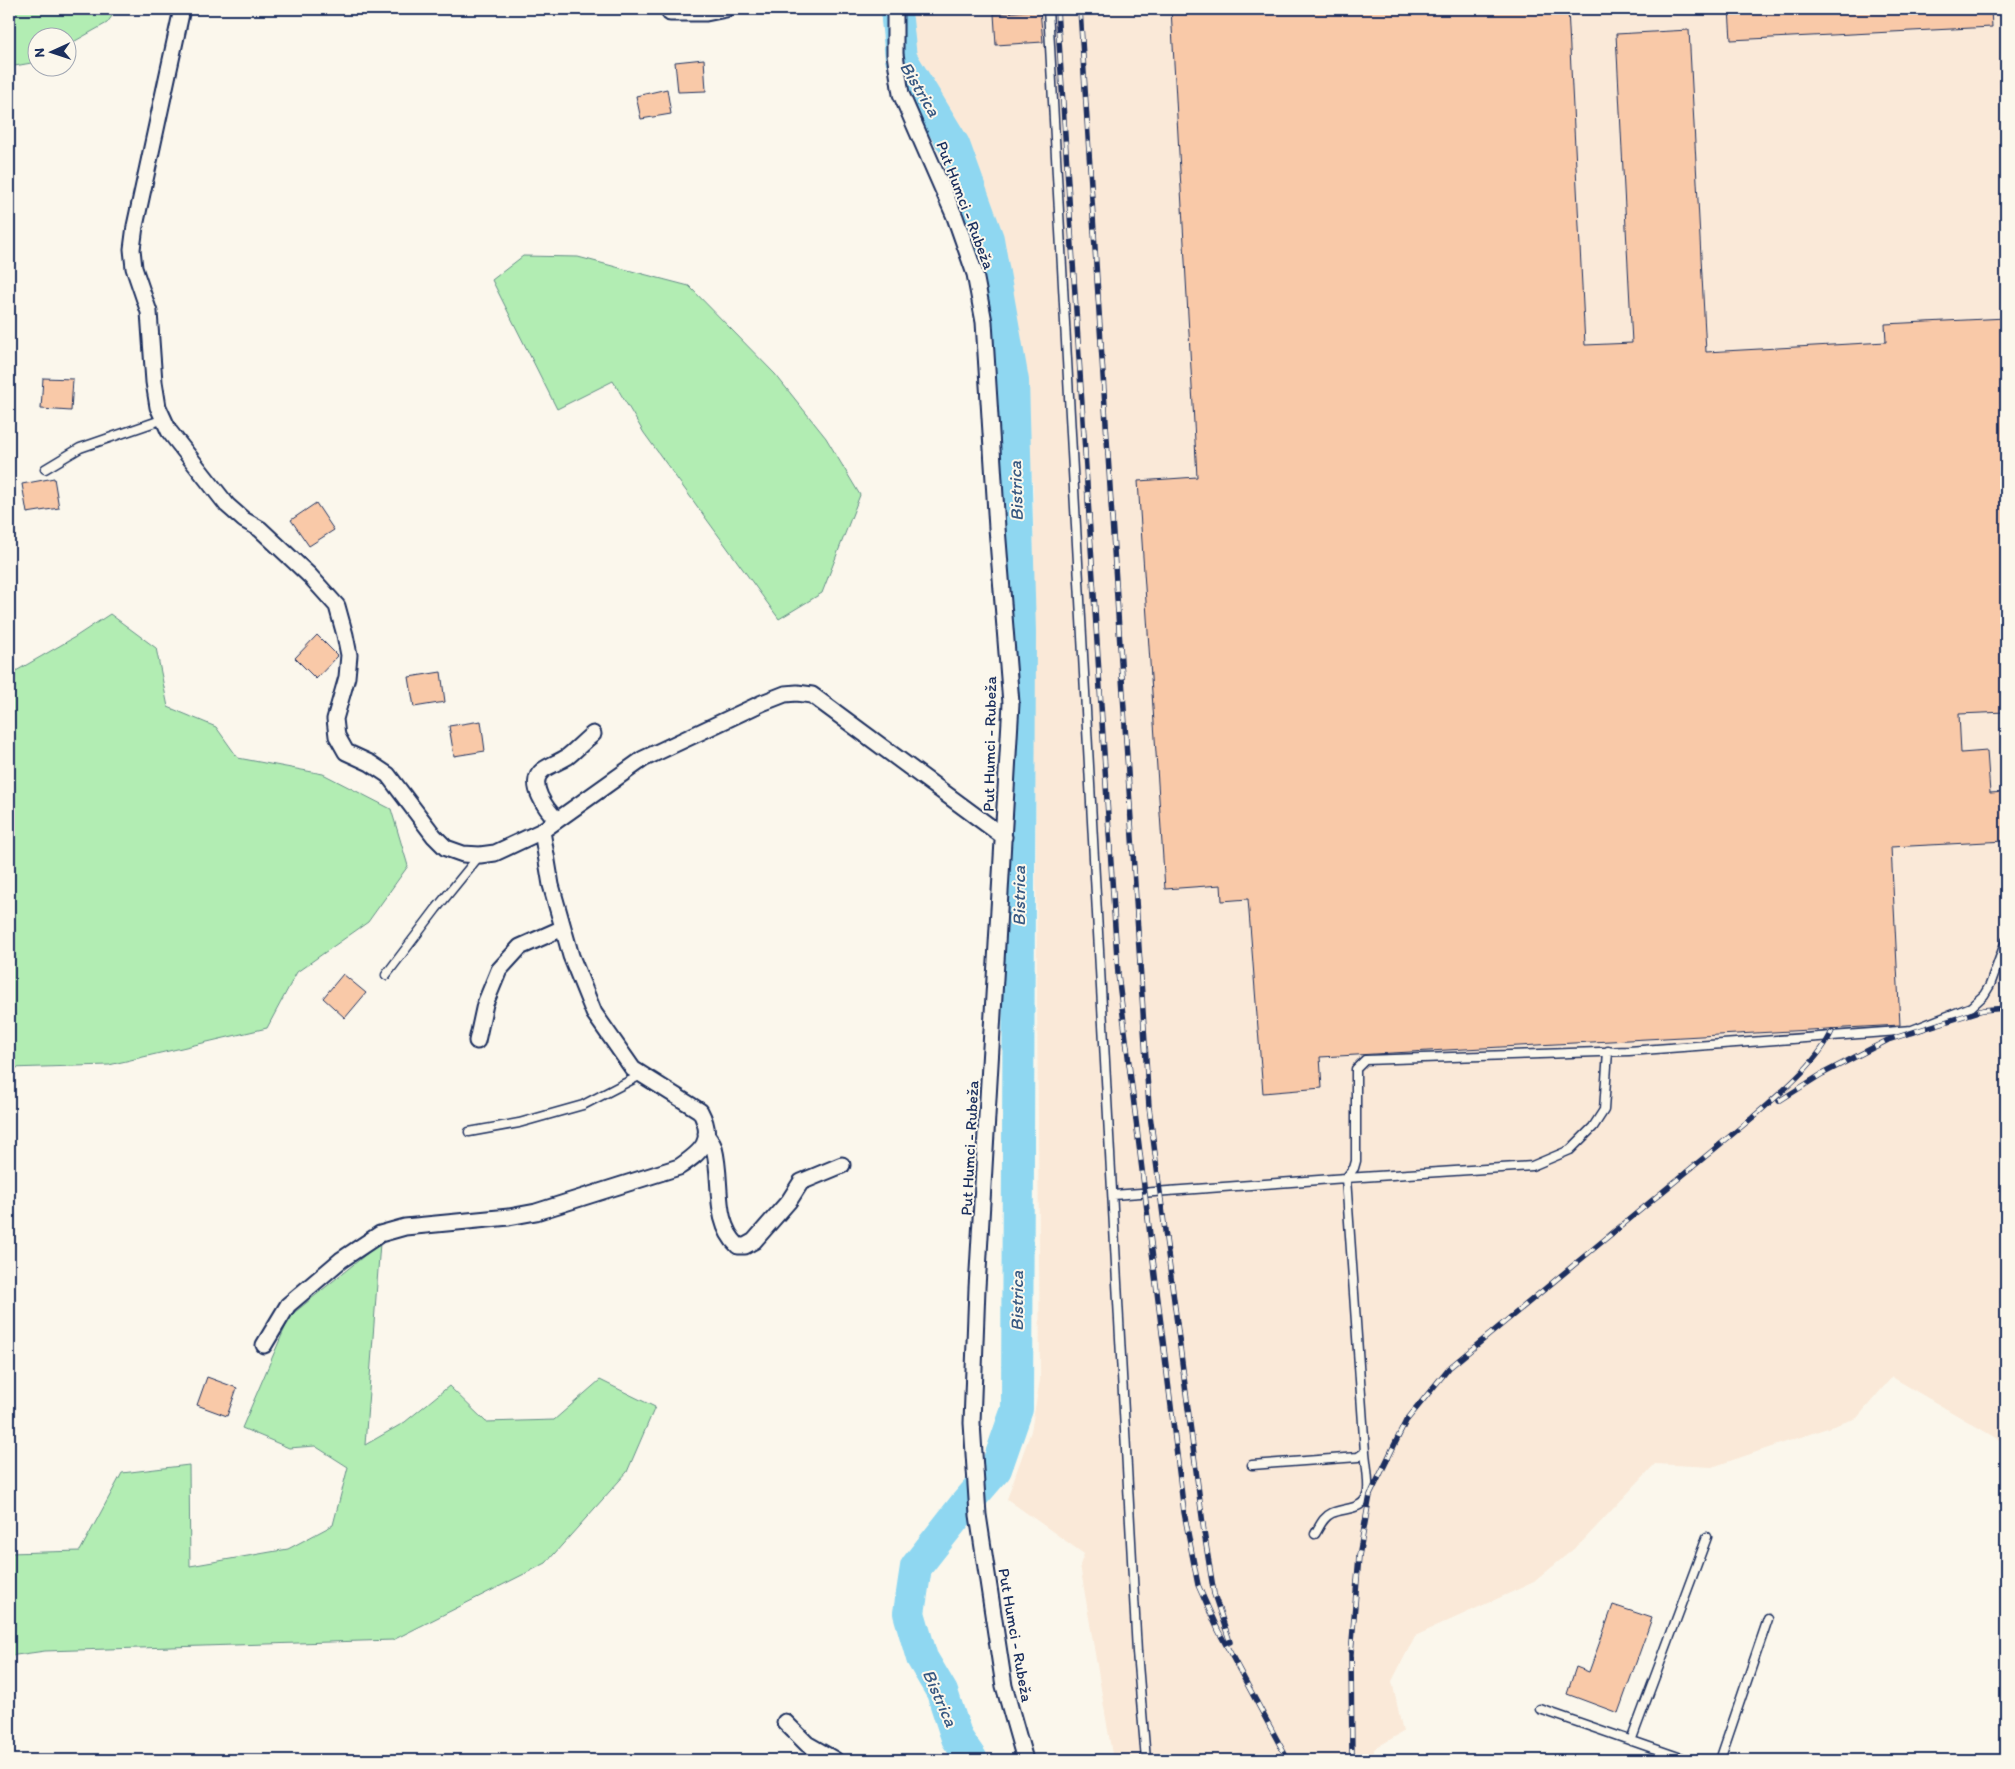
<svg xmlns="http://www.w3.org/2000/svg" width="2015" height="1769" viewBox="0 0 2015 1769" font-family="Itim,sans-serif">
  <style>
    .built { fill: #fae9d8 }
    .green { fill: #b2edb3; stroke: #668e88 }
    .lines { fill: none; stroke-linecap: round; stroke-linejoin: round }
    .river { stroke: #8fd7f1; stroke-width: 32 }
    .building { fill: #f9c9a8; stroke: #1b2f5e }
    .service-casing { stroke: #1b2f5e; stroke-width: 11 }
    .minor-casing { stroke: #1b2f5e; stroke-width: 19 }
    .service { stroke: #fbf7ec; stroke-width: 8 }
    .minor { stroke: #fbf7ec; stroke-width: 15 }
    .rail-casing { stroke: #1b2f5e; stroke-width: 5.5 }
    .rail { stroke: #fbf7ec; stroke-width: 4; stroke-dasharray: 11; stroke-linecap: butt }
    .labels { text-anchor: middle; stroke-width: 4; stroke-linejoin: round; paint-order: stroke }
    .street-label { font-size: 16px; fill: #1b2f5e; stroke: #fbf7ec }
    .water-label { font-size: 18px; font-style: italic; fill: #385983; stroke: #fbf7ec }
  </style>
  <rect width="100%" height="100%" fill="#fbf7ec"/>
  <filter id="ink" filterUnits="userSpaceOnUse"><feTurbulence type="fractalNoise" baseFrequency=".02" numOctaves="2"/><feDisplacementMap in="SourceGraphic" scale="10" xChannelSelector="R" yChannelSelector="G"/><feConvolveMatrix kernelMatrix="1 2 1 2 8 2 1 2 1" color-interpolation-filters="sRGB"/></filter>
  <g filter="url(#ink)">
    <path class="built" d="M910 9H2006V1444L1892 1377 1857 1418 1712 1467 1655 1464 1582 1542 1534 1582 1415 1636 1392 1681 1403 1732 1374 1749V1760H1113L1080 1565 1084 1554 1007 1499 1031 1431 1040 1380 1033 488 1019 360 1001 246 960 142 917 69 908 36Z"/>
    <path class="green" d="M9 9H117L107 23 68 45V38H38L37 62 9 67Z
      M523 256 578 257 689 286 775 374 826 438 860 495 822 593 779 619 644 433 613 381 557 409 492 280Z
      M110 614 156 648 168 707 216 727 238 758 323 774 391 809 408 866 368 922 297 972 267 1028 109 1065 9 1068V675L75 637Z
      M380 1243 365 1445 405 1422 449 1386 486 1422 554 1420 600 1380 655 1407 627 1472 546 1563 393 1640 45 1651 9 1656V1553L80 1551 122 1473 189 1465 190 1566 288 1549 333 1525 348 1467 315 1446 289 1448 242 1428 290 1316Z"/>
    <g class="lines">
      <path class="river" d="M897 20 901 58 954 145 988 239 1013 381 1020 632 1017 1409 996 1469 964 1506 916 1567 909 1613 922 1658 942 1692 957 1738 972 1760"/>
    </g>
    <path class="building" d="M1171 9H1568L1585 345 1632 343 1616 34 1689 30 1706 352 1886 342 1885 324 2006 318V712L1959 714 1961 753 1987 751 1990 793 2006 792V841L1891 847 1900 1025 1320 1057 1322 1088 1263 1093 1248 899 1222 901 1221 885 1165 889 1138 481 1197 477Z
      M1729 9H1991L1992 27 1731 40Z
      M1040 10 1043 42 996 45 994 14Z
      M704 59 706 91 678 92 675 62Z
      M667 89 671 114 641 119 636 96Z
      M43 378 73 379 71 411 41 409Z
      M54 478 59 508 27 513 22 484Z
      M316 503 334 530 309 546 291 520Z
      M317 635 338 656 316 679 295 658Z
      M441 672 445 702 414 707 409 677Z
      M481 721 485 751 454 756 449 726Z
      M343 974 366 993 345 1018 323 998Z
      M207 1377 237 1388 227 1416 197 1405Z
      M1613 1605 1652 1618 1618 1713 1567 1694 1576 1667 1589 1672Z"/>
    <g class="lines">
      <defs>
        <path id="service" d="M1048 9 1137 1652 1146 1760
          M45 469 80 448 164 419
          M386 975 436 909 480 855
          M469 1132 519 1123 583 1105 641 1075
          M1113 1195 1346 1178 1354 1168 1356 1161V1069L1365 1060 1629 1051 1912 1030 1971 1007 1984 995 1990 985 2006 941
          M1252 1465 1358 1457 1365 1452 1346 1178 1532 1166 1570 1150 1593 1127 1604 1110 1608 1051
          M1315 1534C1320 1526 1323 1517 1332 1513 1346 1507 1365 1511 1368 1491 1369 1478 1366 1464 1365 1452
          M1540 1709 1687 1760
          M1631 1741 1707 1537
          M1720 1760 1768 1619"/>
        <path id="minor" d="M182 9 135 226 132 249 134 268 149 312 154 382 158 407 169 431 227 505 244 520 260 529 310 576 337 606 345 635 349 655 347 677 335 719 337 736 346 752 370 763 388 775 434 836 446 848 463 854 480 855 495 853 542 831 643 759 762 703 785 694 797 693 812 695 1004 837
          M895 9V54L901 94 955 217 975 274 984 322 997 528 1011 703 977 1288 972 1423 978 1515 1004 1686 1025 1760
          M670 13H706L726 9
          M557 820C547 810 526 783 543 770 550 765 559 762 567 757 576 750 584 741 593 734
          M477 1041 485 1004 499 970 520 947 563 928
          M706 1134C709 1139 713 1143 714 1148 723 1181 712 1221 738 1246H745L754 1241 789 1201 801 1182 842 1165
          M264 1345 288 1305 341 1260 380 1234 405 1227 509 1217 536 1212 679 1167C701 1152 716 1141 700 1111L633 1069 594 1013 571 956 551 885 542 831
          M785 1722 807 1744 835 1760"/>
      </defs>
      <use href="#service" class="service-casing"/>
      <use href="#minor" class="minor-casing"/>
      <use href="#service" class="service"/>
      <use href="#minor" class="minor"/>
      <defs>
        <path id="rail" d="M1057 9 1118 974 1184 1512 1198 1585 1218 1630 1288 1760
          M1080 9 1149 1107 1204 1532 1214 1594 1230 1642
          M1779 1101 1822 1074 1888 1040 1983 1010 2006 1008
          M1352 1760 1351 1654 1359 1556 1370 1495 1406 1421 1449 1368 1752 1118C1778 1095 1818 1063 1832 1031"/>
      </defs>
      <use href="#rail" class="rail-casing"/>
      <use href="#rail" class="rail"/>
    </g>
  </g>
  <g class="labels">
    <g class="street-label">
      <text transform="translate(966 205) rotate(69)" y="6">Put Humci - Rubeža</text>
      <text transform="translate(989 744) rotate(-89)" y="6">Put Humci - Rubeža</text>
      <text transform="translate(969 1148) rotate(-87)" y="6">Put Humci - Rubeža</text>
      <text transform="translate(1016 1635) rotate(80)" y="6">Put Humci - Rubeža</text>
    </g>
    <g class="water-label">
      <text transform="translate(920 89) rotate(59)" y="6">Bistrica</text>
      <text transform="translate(1016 491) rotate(-92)" y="6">Bistrica</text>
      <text transform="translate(1019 896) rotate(-90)" y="6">Bistrica</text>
      <text transform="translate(1017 1301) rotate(-90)" y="6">Bistrica</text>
      <text transform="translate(940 1698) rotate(66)" y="6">Bistrica</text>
    </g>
  </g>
  <rect width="2015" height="1769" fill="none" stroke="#fbf7ec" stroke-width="30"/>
  <rect x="15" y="15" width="1985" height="1739" fill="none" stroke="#1b2f5e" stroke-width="2" filter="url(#ink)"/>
  <g transform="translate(52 52) rotate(267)"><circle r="24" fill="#fbf7ec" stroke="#a1a7b3"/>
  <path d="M0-4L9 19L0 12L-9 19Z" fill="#1b2f5e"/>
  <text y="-8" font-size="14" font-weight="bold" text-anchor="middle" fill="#1b2f5e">N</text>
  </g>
</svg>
